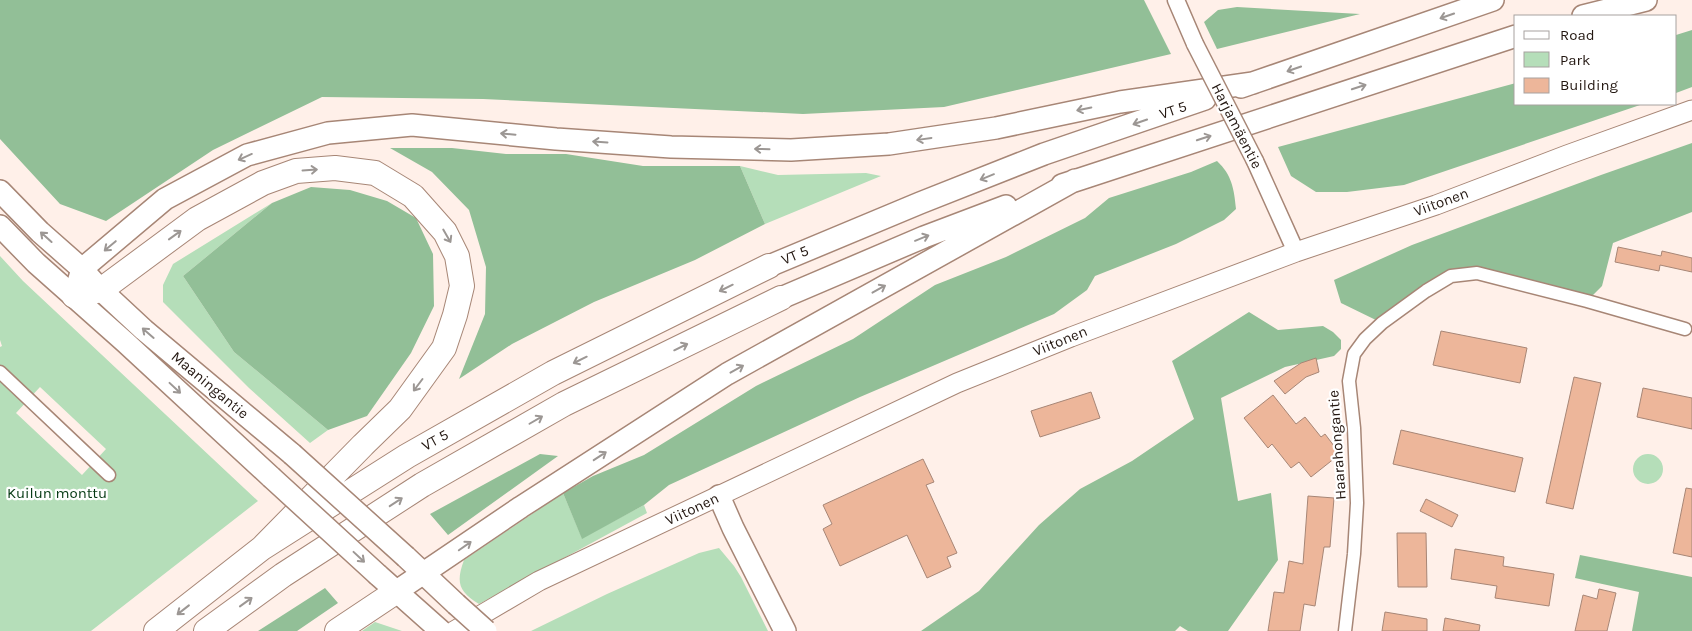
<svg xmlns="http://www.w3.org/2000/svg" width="1692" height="631" viewBox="0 0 1692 631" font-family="Karla,sans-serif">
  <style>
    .green { fill: #b5deb9; fill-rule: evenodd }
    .forest { fill: #92bf97 }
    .building { fill: #edb69a; stroke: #a78676 }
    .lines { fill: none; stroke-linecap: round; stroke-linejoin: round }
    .minor-casing { stroke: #a78676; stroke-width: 15 }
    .tertiary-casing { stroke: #a78676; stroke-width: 19 }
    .secondary-casing { stroke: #a78676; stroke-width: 21 }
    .primary-casing { stroke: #a78676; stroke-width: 24 }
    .trunk-casing { stroke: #a78676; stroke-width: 24 }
    .motorway-casing { stroke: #a78676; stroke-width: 26 }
    .minor { stroke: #fff; stroke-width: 12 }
    .tertiary { stroke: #fff; stroke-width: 16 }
    .secondary { stroke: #fff; stroke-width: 19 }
    .primary { stroke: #fff; stroke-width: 21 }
    .trunk { stroke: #fff; stroke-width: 21 }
    .motorway { stroke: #fff; stroke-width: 24 }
    .tertiary-bridge-casing { stroke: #a78676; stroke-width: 19; stroke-linecap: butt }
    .primary-bridge-casing { stroke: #a78676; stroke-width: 24; stroke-linecap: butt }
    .tertiary-bridge { stroke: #fff; stroke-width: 16 }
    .primary-bridge { stroke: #fff; stroke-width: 21 }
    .oneway { stroke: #9c9794 }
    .labels { text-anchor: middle; stroke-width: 4.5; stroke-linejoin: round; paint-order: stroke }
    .street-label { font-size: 15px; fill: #231711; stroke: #fff }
    .park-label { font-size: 15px; fill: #033811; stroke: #fff }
  </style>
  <rect width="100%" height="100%" fill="#fff0e9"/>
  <path class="green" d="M740 166 778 175 866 173 881 176 765 224Z
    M272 203 183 276 234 352 328 430 310 443 249 388 163 302V285L173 264Z
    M0 256 23 281 258 501 91 631H0V347L2 346 0 340ZM40 387 106 449 82 475 16 413Z
    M1633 469a15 15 0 1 1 30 0a15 15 0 1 1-30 0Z
    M563 493 582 538 644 505 647 513 479 604C458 591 456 582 464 560Z
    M719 548 734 566 741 577 768 631H531L607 594 699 553Z
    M375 622 402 631H362Z"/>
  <path class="forest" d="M0 0H1144L1171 54 944 107 803 114 483 99 322 97 213 150 106 221 60 204 0 139Z
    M1237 7 1360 14 1217 49 1204 22 1218 10Z
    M1692 30V87L1676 93V35Z
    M1516 83V104H1643L1404 185 1347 192H1316L1291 176 1278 147Z
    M1692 143V212L1613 243 1602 286 1587 301 1465 274 1382 323 1341 303 1334 280 1412 245 1601 175Z
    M390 148H452L506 154H566L643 166H740L765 224 695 260 594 302 512 344 459 379 485 314 486 267 469 210 432 172Z
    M1217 161C1232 175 1234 189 1236 209L1224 220 1176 244 1095 276 1087 290 1054 314 860 397 669 485 644 505 582 539 563 493 593 476 644 455 756 386 853 339 935 285 1006 257 1085 218 1109 198 1191 172Z
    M311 187 350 190 387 201 416 218 433 254 434 306 411 353 367 416 328 430 234 352 183 276 272 203Z
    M1249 312 1278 330 1323 326 1333 332 1341 340V349L1334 356 1285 367 1221 398 1238 501 1271 493 1278 560 1228 631H1188L1180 626 1175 631H921L979 591 1039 525 1080 489 1132 461 1194 419 1172 361Z
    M540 454 558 456 448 535 430 514Z
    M1580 555 1692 577V631H1632L1639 592 1575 578Z
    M325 588 338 603 297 631H258Z"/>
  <path class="building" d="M1618 247 1661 256 1662 251 1692 258V272L1660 265 1659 271 1615 262Z
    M1441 331 1527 348 1520 383 1433 365Z
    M1316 358 1319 372 1306 377 1285 394 1274 381 1301 363Z
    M1574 377 1601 383 1573 509 1546 503Z
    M1643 388 1692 398V429L1637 417Z
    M1091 392 1100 418 1040 437 1031 411Z
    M1273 395 1296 424 1305 417 1321 437 1325 434 1340 454 1311 477 1299 462 1291 468 1272 444 1268 448 1244 418Z
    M1401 430 1523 458 1515 492 1393 464Z
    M923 459 934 482 926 485 957 553 947 557 951 567 927 578 907 535 840 566 823 529 832 524 823 505Z
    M1686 488 1692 489V557L1673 553Z
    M1308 496 1334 498 1330 547H1324L1315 606 1304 604 1300 631H1268L1274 592 1284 593 1289 561 1303 564Z
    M1426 499 1458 515 1452 527 1420 511Z
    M1397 533H1426L1427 587H1398Z
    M1455 549 1504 557 1503 566 1554 574 1549 606 1495 598 1497 586 1451 579Z
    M1599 589 1616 593 1607 631H1575L1583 595 1597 599Z
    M1385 612 1427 619V631H1382Z
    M1445 618 1480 625 1479 631H1443Z"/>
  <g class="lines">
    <defs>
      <path id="minor" d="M0 372 109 475
        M1345 631 1354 554 1357 503 1354 428 1349 381 1354 354 1365 339 1382 323 1426 291 1451 276 1477 273 1587 301 1685 329"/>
      <path id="tertiary" d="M1176 0 1195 44
        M1255 161 1296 252"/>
      <path id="secondary" d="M454 631 539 581 957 383 1071 337 1296 252 1436 205 1567 155 1692 110"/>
      <path id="primary" d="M0 191 40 232 82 269 101 290 144 330 292 454
        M0 226 36 263 125 342 271 477
        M719 496 733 528 785 631
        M406 557 456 604
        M378 575 441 631"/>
      <path id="trunk" d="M1583 16 1646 0
        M1241 87 1493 0
        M1062 185 1516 36
        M769 266 920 203 1044 154 1205 99
        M74 296 82 269 165 199 247 155 328 133 412 125 556 139 671 147 791 150 889 144 996 128 1120 102 1253 83
        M781 298 924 237 1006 206
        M397 591 521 507 727 374 1075 180"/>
      <path id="motorway" d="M74 296 101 290 197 219 263 183 296 171 335 168 375 173 413 196 445 232 457 256 462 286 455 315 444 348 400 409 363 445 262 548
        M156 631 262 548 407 456 553 373 769 266
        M206 631 283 575 422 485 564 404 781 298
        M337 631 397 591"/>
    </defs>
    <use href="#minor" class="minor-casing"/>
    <use href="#tertiary" class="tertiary-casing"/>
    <use href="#secondary" class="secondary-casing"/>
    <use href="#primary" class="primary-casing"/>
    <use href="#trunk" class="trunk-casing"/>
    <use href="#motorway" class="motorway-casing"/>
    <use href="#minor" class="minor"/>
    <use href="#tertiary" class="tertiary"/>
    <use href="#secondary" class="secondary"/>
    <use href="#primary" class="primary"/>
    <use href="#trunk" class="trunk"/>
    <use href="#motorway" class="motorway"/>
    <defs>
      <path id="tertiary-bridge" d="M1195 44 1255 161"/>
      <path id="primary-bridge" d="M292 454 406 557
        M271 477 378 575
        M456 604 486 631"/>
    </defs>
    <use href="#tertiary-bridge" class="tertiary-bridge-casing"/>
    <use href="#primary-bridge" class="primary-bridge-casing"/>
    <use href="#tertiary-bridge" class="tertiary-bridge"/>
    <use href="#primary-bridge" class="primary-bridge"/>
  </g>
  <defs><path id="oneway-shaft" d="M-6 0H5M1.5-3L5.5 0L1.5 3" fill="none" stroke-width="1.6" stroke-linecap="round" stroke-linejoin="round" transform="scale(1.25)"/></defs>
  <g class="oneway">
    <use href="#oneway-shaft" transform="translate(1447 16) rotate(161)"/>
    <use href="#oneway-shaft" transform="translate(1294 69) rotate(161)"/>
    <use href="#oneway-shaft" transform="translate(1359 87) rotate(-18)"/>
    <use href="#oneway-shaft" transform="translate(1084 109) rotate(168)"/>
    <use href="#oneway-shaft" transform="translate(1140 122) rotate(161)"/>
    <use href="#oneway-shaft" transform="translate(508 134) rotate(-175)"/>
    <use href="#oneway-shaft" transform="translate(1204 138) rotate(-18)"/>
    <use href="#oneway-shaft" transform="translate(924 139) rotate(172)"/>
    <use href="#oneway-shaft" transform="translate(600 142) rotate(-176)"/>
    <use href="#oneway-shaft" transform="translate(762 149) rotate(-179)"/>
    <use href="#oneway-shaft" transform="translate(245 157) rotate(156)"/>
    <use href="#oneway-shaft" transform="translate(310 170) rotate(-4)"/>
    <use href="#oneway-shaft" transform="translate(987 177) rotate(158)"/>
    <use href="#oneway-shaft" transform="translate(175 235) rotate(-36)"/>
    <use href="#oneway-shaft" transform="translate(447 236) rotate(60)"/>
    <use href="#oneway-shaft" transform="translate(46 237) rotate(-138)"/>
    <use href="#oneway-shaft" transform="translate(922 238) rotate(-22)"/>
    <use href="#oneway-shaft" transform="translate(110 246) rotate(140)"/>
    <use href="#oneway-shaft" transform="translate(726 288) rotate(154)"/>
    <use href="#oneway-shaft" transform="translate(879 289) rotate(-29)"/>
    <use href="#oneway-shaft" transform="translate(148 333) rotate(-139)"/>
    <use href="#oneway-shaft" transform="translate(681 347) rotate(-26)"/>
    <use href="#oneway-shaft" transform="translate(580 360) rotate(154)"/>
    <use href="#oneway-shaft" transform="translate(737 369) rotate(-29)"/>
    <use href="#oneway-shaft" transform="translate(418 385) rotate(127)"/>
    <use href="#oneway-shaft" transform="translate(175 388) rotate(43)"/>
    <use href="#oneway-shaft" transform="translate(536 420) rotate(-30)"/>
    <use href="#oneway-shaft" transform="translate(600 456) rotate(-33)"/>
    <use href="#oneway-shaft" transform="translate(396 502) rotate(-33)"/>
    <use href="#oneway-shaft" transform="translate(465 546) rotate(-35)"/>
    <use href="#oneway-shaft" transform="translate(359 557) rotate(43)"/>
    <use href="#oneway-shaft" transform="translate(246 602) rotate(-36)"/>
    <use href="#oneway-shaft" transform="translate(183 610) rotate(142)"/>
  </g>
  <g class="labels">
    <g class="street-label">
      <text transform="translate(1173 110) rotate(-19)" y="5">VT 5</text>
      <text transform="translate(1237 126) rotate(63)" y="5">Harjamäentie</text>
      <text transform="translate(1441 202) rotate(-20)" y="5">Viitonen</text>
      <text transform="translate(795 255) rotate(-23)" y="5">VT 5</text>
      <text transform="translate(1060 341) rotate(-22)" y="5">Viitonen</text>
      <text transform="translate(210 385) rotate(40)" y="5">Maaningantie</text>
      <text transform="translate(435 440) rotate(-29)" y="5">VT 5</text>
      <text transform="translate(1337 445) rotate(-94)" y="5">Haarahongantie</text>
      <text transform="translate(692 509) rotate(-25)" y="5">Viitonen</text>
    </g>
    <g class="park-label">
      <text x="57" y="498">Kuilun monttu</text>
    </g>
  </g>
  <rect x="1514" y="15" width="162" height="90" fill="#ffffff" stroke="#a7a2a0"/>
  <rect x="1524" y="31" width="25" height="8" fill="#ffffff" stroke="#a7a2a0"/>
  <text x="1560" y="40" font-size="15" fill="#231711">Road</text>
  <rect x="1524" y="52" width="25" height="15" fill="#b5deb9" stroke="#a7a2a0"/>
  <text x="1560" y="65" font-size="15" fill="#231711">Park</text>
  <rect x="1524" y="78" width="25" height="15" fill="#edb69a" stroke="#a7a2a0"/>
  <text x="1560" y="90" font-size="15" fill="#231711">Building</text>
</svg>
